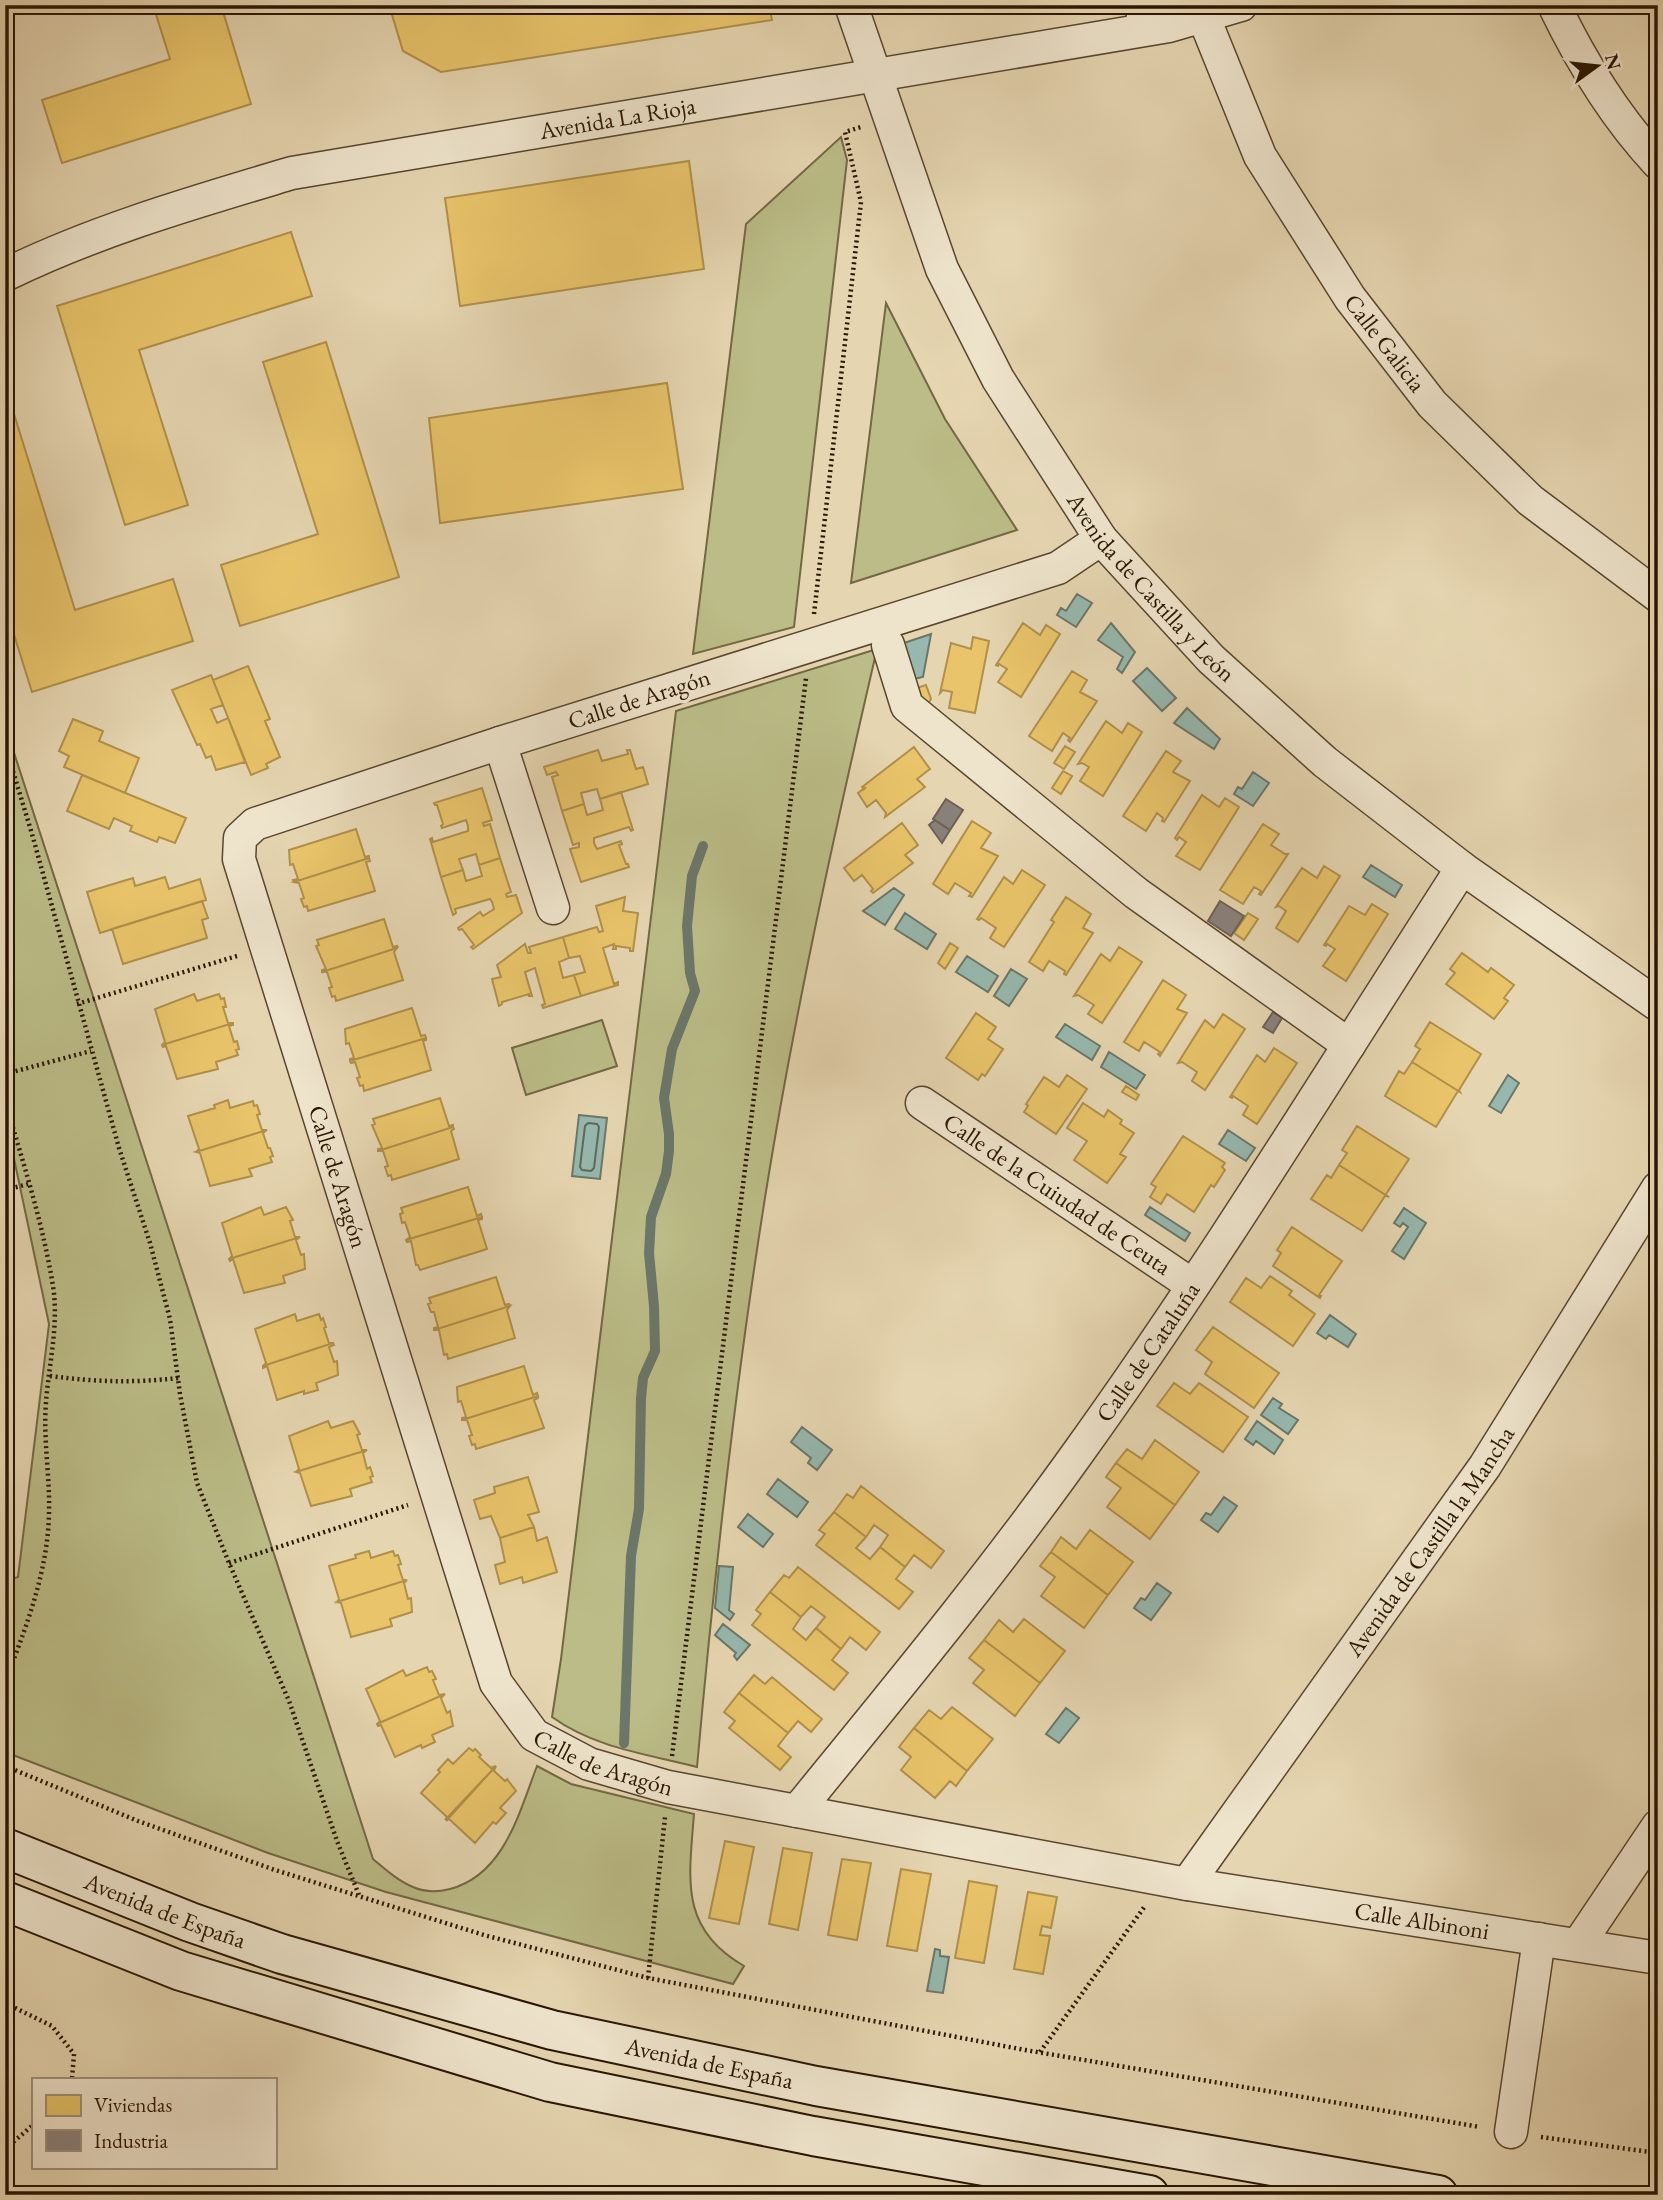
<svg xmlns="http://www.w3.org/2000/svg" width="1663" height="2200" viewBox="0 0 1663 2200" font-family="'EB Garamond',serif">
  <style>
    .green { fill: #bbbc87; stroke: #726944; stroke-width: 2 }
    .water { fill: #96b8ae; stroke: #6b7769; stroke-width: 2 }
    .homes { fill: #e9c46a; stroke: #b0904a; stroke-width: 2 }
    .industry { fill: #8a817c; stroke: #6d6157; stroke-width: 2 }
    .lines { fill: none; stroke-linecap: round; stroke-linejoin: round }
    .shore { stroke: #606758; stroke-width: 2 }
    .stream { stroke: #6b7769; stroke-width: 10 }
    .lane-casing { stroke: #59462d; stroke-width: 19 }
    .street-casing { stroke: #59462d; stroke-width: 35 }
    .secondary-casing { stroke: #2a1601; stroke-width: 42 }
    .path { stroke: #2a1601; stroke-width: 4.5; stroke-dasharray: 2 3.5; stroke-linecap: butt }
    .lane { stroke: #eee4cc; stroke-width: 16 }
    .street { stroke: #eee4cc; stroke-width: 32 }
    .secondary { stroke: #eee4cc; stroke-width: 38 }
    .labels { text-anchor: middle; stroke-width: 7; stroke-linejoin: round; paint-order: stroke }
    .street-label { font-size: 24px; fill: #2a1601; stroke: #eee4cc }
  </style>
  <rect width="100%" height="100%" fill="#e5d5b0"/>
  <filter id="stains"><feTurbulence type="fractalNoise" baseFrequency=".00286" numOctaves="4"/><feColorMatrix values="0 0 0 0 .2 0 0 0 0 .09 0 0 0 0 .02 0 0 0 .5 -.17"/></filter>
  <radialGradient id="worn" r=".72"><stop offset=".6" stop-color="#630" stop-opacity="0"/><stop offset="1" stop-color="#630" stop-opacity=".3"/></radialGradient>
  <path class="green" d="M841 137 847 160 794 627 693 654 746 224Z
    M886 303 945 419 1017 530 851 583Z
    M877 649C837 821 799 993 770 1167 737 1366 715 1566 697 1767 647 1754 595 1748 552 1717L561 1659 676 711Z
    M5 725 373 1859C385 1869 398 1881 413 1887 424 1892 438 1892 450 1889 504 1875 519 1813 537 1766L571 1784 694 1814C689 1879 679 1929 744 1966L733 1984 386 1892 268 1853 5 1752V1581L18 1577 49 1324 9 1135 5 1127Z
    M602 1020 617 1066 526 1095 512 1048Z"/>
  <path class="water" d="M1077 594 1092 603 1076 627 1057 615 1061 608 1066 611Z
    M1111 623 1135 652 1122 673 1117 669 1123 657 1098 640Z
    M931 634 923 677 914 679 904 643Z
    M1147 668 1176 698 1162 711 1133 681Z
    M1187 708 1220 739 1214 749 1174 723Z
    M1253 772 1269 783 1253 806 1234 794 1238 787 1242 789Z
    M1371 865 1402 885 1395 897 1363 877Z
    M894 888 904 895 885 925 863 911Z
    M905 913 936 934 927 949 895 929Z
    M967 956 998 976 988 992 956 972Z
    M1011 969 1027 979 1009 1006 994 996Z
    M1065 1024 1100 1046 1092 1060 1056 1037Z
    M1109 1052 1145 1075 1136 1089 1101 1067Z
    M1508 1075 1519 1083 1501 1113 1489 1106Z
    M579 1115 607 1118 600 1179 572 1176Z
    M1228 1130 1255 1148 1246 1161 1219 1144Z
    M1150 1207 1190 1233 1185 1241 1145 1215Z
    M1404 1208 1426 1223 1404 1259 1392 1251 1408 1227 1403 1223 1400 1227 1394 1223Z
    M1330 1315 1356 1334 1348 1347 1329 1335 1326 1339 1317 1333Z
    M1273 1398 1282 1404 1279 1408 1298 1420 1288 1434 1261 1415Z
    M1257 1421 1283 1440 1274 1454 1256 1441 1253 1445 1245 1439Z
    M802 1427 832 1450 817 1470 808 1463 811 1458 791 1442Z
    M778 1479 808 1502 797 1517 767 1494Z
    M1224 1497 1237 1506 1218 1532 1201 1520 1206 1513 1211 1515Z
    M748 1514 773 1534 763 1547 738 1527Z
    M719 1566 733 1567 729 1610 734 1614 730 1620 715 1608Z
    M1157 1583 1171 1593 1151 1620 1134 1608 1141 1598 1145 1600Z
    M723 1624 750 1645 737 1660 734 1656 736 1653 715 1635Z
    M1066 1708 1079 1718 1059 1743 1046 1734Z
    M935 1949 940 1950V1956L949 1957 943 1993 927 1991Z"/>
  <path class="homes" d="M153 5H221L251 104 62 163 42 100 170 59Z
    M389 5H769L772 20 441 72 403 51Z
    M689 161 704 269 460 306 445 198Z
    M291 232 312 296 139 350 188 505 125 525 57 306Z
    M326 342 399 577 240 626 221 565 318 534 263 362Z
    M667 383 683 489 440 523 429 418Z
    M5 385 75 610 173 579 193 641 32 692 5 606Z
    M1023 623 1040 635 1046 625 1060 634 1021 697 998 682 1007 669 999 664 998 666 996 665Z
    M973 637 989 641 975 713 949 708 952 692 943 690 940 693 951 643 971 649Z
    M248 666 270 719 265 721 280 757 266 764 268 768 251 775 213 680Z
    M1072 671 1087 680 1080 692 1097 701 1070 742 1068 740 1070 738 1063 733 1052 751 1029 736Z
    M211 675 223 705 211 709 217 723 228 718 245 762 216 770 211 756 206 758 200 744 197 745 172 690Z
    M926 685 931 699 926 708 914 689Z
    M73 719 103 731 99 741 139 758 125 793 64 767 69 756 59 751Z
    M1106 721 1122 733 1128 723 1142 732 1103 796 1080 781 1089 767 1082 763 1078 764Z
    M1065 746 1075 752 1064 769 1054 763Z
    M914 747 930 769 917 779 925 787 885 817 886 813 876 800 867 807 858 793 866 787 864 789 862 787Z
    M598 750 602 761 628 754 627 750H630L636 769 643 767 648 784 600 799 597 789 581 793 584 804 562 811 552 777 558 775 556 772 547 775 544 767Z
    M1166 751 1181 761 1173 772 1190 781 1164 822 1162 821 1163 818 1157 813 1146 831 1123 816Z
    M1063 771 1072 776 1061 794 1052 788Z
    M82 775 186 818 175 843 159 837 157 842 130 831 132 826 114 818 109 829 67 811Z
    M482 788 492 820 483 823 484 826 490 824 500 858 479 865 476 854 459 859 463 870 441 877 430 839 432 838 433 842 468 831V826L466 820 442 828 441 826 443 824 437 805H435L434 803Z
    M621 792 633 830 631 831 629 827 594 838V843L597 849 621 841 622 844 619 845 626 864H628L629 867 581 882 570 849 579 847V843L573 845 562 811 584 804 587 815 603 810 600 799Z
    M1202 795 1219 807 1225 798 1239 807 1200 870 1176 856 1186 842 1179 837 1177 840 1175 838Z
    M972 821 991 833 981 848 998 856 972 897 969 896 971 893 955 883 948 894 933 884Z
    M902 823 918 845 905 855 913 863 873 893 871 891 873 889 862 875 854 881 844 868Z
    M1263 824 1279 834 1271 845 1285 854H1288L1261 895 1259 894 1261 891 1254 887 1243 904 1220 890Z
    M356 829 365 857 369 856V858L294 882 293 880 298 879 293 864 290 865 289 850Z
    M369 858 370 861 366 862 375 891 308 911 307 906 304 907 301 899 304 898 299 883 294 882Z
    M500 858 511 892 506 894 507 897 516 895 522 913 473 949 471 947 474 945 462 929 459 930 458 928 480 912 483 916 494 909 492 902 490 899 455 909 456 913 453 915 441 877 463 870 466 881 482 876 479 865Z
    M1324 866 1340 876 1298 942 1276 928 1286 911 1279 906 1276 907 1302 868 1317 878Z
    M1022 870 1045 885 1004 947 990 938 996 928 981 918 979 920 977 919 1004 877 1013 884Z
    M165 877 169 889 200 879 206 900 100 933 87 892 133 878 135 886Z
    M625 897 623 911 638 913 633 951H630V948L616 946V949H613L614 944 603 948 614 984 618 982V985L581 996 574 975 585 972 580 956 569 958 563 937 597 927 599 932 603 931 596 906Z
    M1066 897 1091 914 1083 928 1093 933 1066 975 1064 974 1065 971 1049 961 1043 971 1029 962 1054 922 1051 920Z
    M202 901 208 918 202 920 207 938 123 964 112 929Z
    M1372 904 1388 914 1346 981 1323 966 1335 949 1327 944 1326 946 1324 945 1349 906 1365 915Z
    M1248 913 1258 919 1244 940 1234 933Z
    M384 919 393 947 397 946V948L322 972V970L326 969 316 946 319 945 317 940Z
    M563 937 569 958 559 962 563 978 574 975 581 996 543 1008 542 1005 545 1004 535 968 525 972 532 996H529V994L502 1002V1004L499 1006 492 979 501 977 497 965 525 944 528 953H531L529 947Z
    M950 943 958 948 945 969 938 963Z
    M1119 947 1142 962 1102 1023 1088 1014 1094 1005 1078 995 1074 996 1101 954 1110 961Z
    M397 948 394 952 403 980 336 1001 335 996 332 997 329 988 332 987 327 972H322Z
    M1462 953 1488 972 1491 968 1514 985 1504 998 1508 1001 1494 1019 1446 984 1455 973 1450 969Z
    M1163 980 1186 995 1177 1009 1187 1013 1160 1056 1158 1054 1160 1052 1144 1042 1139 1051 1124 1042Z
    M194 994 197 1001 219 994 221 999 224 998 226 1007H223L228 1023H233L162 1045 165 1042 155 1009Z
    M412 1008 421 1036 425 1035 426 1038 350 1061V1059L354 1058 349 1043 346 1044 345 1029Z
    M976 1013 996 1027 988 1039 1003 1049 985 1076 982 1074 978 1080 946 1058Z
    M1223 1014 1245 1029 1205 1090 1192 1081 1197 1072 1182 1062 1178 1063 1205 1020 1214 1028Z
    M1430 1022 1481 1054 1459 1090 1460 1092 1412 1062 1420 1049 1415 1046Z
    M233 1023V1025L229 1026 234 1042 237 1041 239 1049 236 1050 238 1055 216 1062 218 1069 177 1079 166 1046 163 1047 162 1045Z
    M426 1038V1040L423 1041 431 1070 364 1091 363 1085 360 1086 357 1078 360 1077 355 1062 351 1063 350 1061Z
    M1274 1048 1297 1063 1257 1124 1243 1115 1248 1106 1233 1096 1232 1098 1230 1097 1257 1055 1265 1062Z
    M1412 1062 1460 1092 1458 1091 1436 1127 1385 1096 1399 1071 1404 1074Z
    M1067 1075 1087 1089 1056 1134 1024 1112 1028 1106 1026 1104 1044 1077 1059 1087Z
    M1126 1086 1139 1095 1136 1100 1122 1092Z
    M440 1098 449 1126 453 1125V1127L378 1151V1149L382 1148 372 1125 375 1124 373 1119Z
    M228 1100 230 1108 253 1101 254 1106 257 1105 260 1114 257 1115 262 1130H267L196 1152 199 1149 188 1116 215 1108 214 1105Z
    M1083 1103 1104 1117 1108 1110 1122 1120 1120 1124 1134 1133 1120 1154 1126 1157 1107 1183 1074 1160 1087 1141 1067 1128Z
    M1357 1126 1409 1159 1386 1194 1387 1196 1339 1165 1347 1153 1342 1150Z
    M453 1127 454 1129 451 1131 459 1159 392 1180 391 1175 388 1176 385 1167 388 1166 383 1151H378Z
    M267 1130 263 1133 268 1148H270L273 1156 270 1157 272 1162 249 1169 252 1176 210 1186 200 1153 196 1152Z
    M1183 1136 1225 1163 1222 1167 1225 1170 1214 1187 1211 1185 1194 1212 1167 1194 1161 1204 1150 1197 1156 1187 1151 1184Z
    M1339 1165 1387 1196H1385L1362 1231 1311 1199 1327 1175 1331 1178Z
    M468 1187 477 1216 481 1214 482 1217 406 1240 410 1237 405 1222 402 1223 400 1214 403 1213 401 1208Z
    M261 1207 264 1215 286 1207 293 1220 290 1221 295 1237H300L229 1259 232 1256 222 1223Z
    M482 1217V1219L478 1220 487 1249 420 1270 418 1265H416L411 1241 407 1242 406 1240Z
    M1292 1227 1342 1261 1319 1295 1321 1296 1320 1298 1273 1266 1281 1253 1277 1250Z
    M300 1237 296 1240 301 1255 304 1254 305 1269 283 1276 285 1283 244 1293 233 1259 230 1261 229 1259Z
    M1270 1276 1292 1291 1289 1295 1315 1314 1293 1346 1230 1302 1246 1278 1261 1288Z
    M496 1277 505 1305 509 1304 510 1306 434 1330V1328L438 1327 434 1312H431L428 1304 431 1303 429 1298Z
    M510 1306 507 1310 515 1338 448 1359 447 1354 444 1355 439 1330H434Z
    M295 1314 297 1321 319 1314 321 1320 323 1318 326 1327 324 1328 329 1343H333L263 1366 266 1363 255 1329Z
    M1213 1327 1279 1373 1254 1408 1205 1374 1212 1362 1196 1350Z
    M333 1343 334 1345 329 1347 334 1362 337 1361 338 1375 316 1383 318 1390 304 1394V1391L277 1400 267 1366 263 1368V1366Z
    M524 1366 533 1395 537 1393 538 1396 462 1420V1418L466 1417 461 1401 458 1402 457 1387Z
    M1174 1383 1190 1394 1199 1383 1248 1417 1223 1452 1157 1406Z
    M538 1396V1398L534 1400 544 1428 476 1449 475 1444 472 1445 469 1436 472 1435 467 1420H462Z
    M328 1421 331 1428 353 1421 360 1434 357 1435 362 1450H367L296 1472 299 1469 289 1436Z
    M1155 1440 1199 1472 1175 1505 1116 1463 1127 1449 1142 1459Z
    M367 1450 363 1453 367 1469 370 1467 373 1476 370 1477 372 1482 350 1489 352 1496 311 1506 300 1473 296 1472Z
    M1116 1463 1175 1505 1150 1539 1107 1507 1121 1488 1106 1477Z
    M528 1477 539 1512 528 1515 534 1527 500 1538 491 1516 480 1519 474 1500 495 1493 494 1487Z
    M861 1486 944 1551 931 1568 914 1555 905 1567 880 1547 888 1535 874 1525 866 1537 834 1512 847 1494 853 1498Z
    M834 1512 866 1537 856 1548 870 1559 880 1547 905 1567 896 1579 913 1592 899 1609 816 1545 825 1534 819 1530Z
    M534 1527 537 1541 547 1537 557 1572 523 1583 522 1577 500 1584 495 1565 505 1562 500 1538Z
    M1090 1530 1133 1562 1108 1595 1051 1552 1061 1537 1076 1549Z
    M369 1551 371 1558 393 1551 395 1556 398 1555 401 1564 398 1565 403 1580H407L337 1602 339 1599 329 1566 356 1558 355 1555Z
    M1051 1552 1108 1595 1084 1628 1041 1596 1055 1577 1040 1566Z
    M798 1567 880 1632 866 1650 850 1637 841 1649 816 1628 825 1617 811 1606 801 1617 770 1592 784 1575 789 1578Z
    M407 1580 404 1583 408 1599 411 1598 412 1612 390 1619 392 1626 351 1637 341 1603 337 1602Z
    M770 1592 801 1617 793 1629 806 1640 816 1628 841 1649 832 1660 848 1673 834 1690 752 1625 761 1614 756 1610Z
    M1024 1619 1065 1651 1040 1683 984 1640 999 1620 1013 1632Z
    M984 1640 1040 1683 1015 1716 973 1683 984 1670 969 1658Z
    M427 1667 429 1672 432 1671 436 1679 433 1680 439 1695 445 1694 377 1724 380 1721 366 1689 403 1670 406 1676Z
    M754 1675 765 1684 772 1677 822 1719 811 1732 798 1721 788 1733 739 1693Z
    M739 1693 788 1733 778 1746 791 1757 780 1770 729 1728 735 1721 724 1712Z
    M445 1694 441 1698 447 1713 450 1711 453 1726 432 1735 435 1742 422 1748 421 1745 395 1757 381 1725 378 1726 377 1724Z
    M952 1707 993 1739 967 1771 914 1728 929 1710 941 1719Z
    M914 1728 967 1771 956 1786 950 1781 935 1798 901 1770 911 1757 899 1747Z
    M469 1748 473 1751 475 1749 481 1755 479 1757 491 1768 496 1766 445 1820 447 1817 421 1793 440 1772 438 1770 448 1759 453 1764Z
    M496 1766 494 1771 505 1781 507 1779 516 1791 500 1808 506 1813 496 1824 493 1822 475 1843 449 1819 446 1821Z
    M725 1841 754 1847 739 1924 709 1918Z
    M783 1848 812 1853 798 1930 769 1924Z
    M842 1859 871 1863 857 1940 828 1935Z
    M901 1869 931 1874 917 1951 887 1946Z
    M969 1881 997 1886 984 1963 955 1958Z
    M1028 1892 1057 1897 1051 1928 1042 1926 1040 1935 1050 1936 1043 1974 1014 1969Z"/>
  <path class="industry" d="M946 799 963 810 950 830 933 819Z
    M935 820 950 830 942 843 929 825Z
    M1220 901 1244 916 1231 936 1208 921Z
    M1273 1012 1282 1018 1273 1033 1263 1027Z"/>
  <g class="lines">
    <path class="shore" d="M588 1123 597 1124 599 1127 594 1168 591 1171 582 1170 580 1167 585 1126Z"/>
    <path class="stream" d="M624 1743 631 1556 639 1509 641 1398 643 1378 655 1351 654 1306 649 1253 651 1217 666 1174 669 1151V1134L664 1098 672 1049 695 991 690 973 687 926 692 876 703 846"/>
    <defs>
      <path id="lane" d="M1132 33 1137 5"/>
      <g id="street">
        <path id="s1" d="M851 5 942 269 998 379 1101 539 1211 659 1325 762 1462 868 1658 1005"/>
        <path d="M1554 5C1581 61 1615 117 1658 163"/>
        <path id="s2" d="M1204 18 1260 156 1350 298 1432 404 1530 500 1658 596"/>
        <path id="s3" d="M5 275C97 230 195 202 292 173L1169 26 1241 5"/>
        <path id="s4" d="M1101 539 1058 568 500 743 255 824 240 838 239 859 496 1683 534 1735 589 1764 668 1787 1187 1884 1658 1958"/>
        <path d="M888 645 907 706 1136 893 1349 1045"/>
        <path d="M500 743 553 908"/>
        <path id="s5" d="M922 1103 1192 1285"/>
        <path id="s6" d="M797 1811C893 1693 991 1575 1080 1450 1215 1262 1336 1063 1462 868"/>
        <path id="s7" d="M1187 1884 1485 1466 1658 1188"/>
        <path d="M1578 1945 1658 1826"/>
        <path d="M1511 2132 1539 1939"/>
      </g>
      <g id="secondary">
        <path id="s8" d="M5 1848 190 1922 282 1954 552 2030 816 2086 1438 2195"/>
        <path d="M5 1901 181 1971 550 2082 813 2136 1149 2195"/>
      </g>
    </defs>
    <use href="#lane" class="lane-casing"/>
    <use href="#street" class="street-casing"/>
    <use href="#secondary" class="secondary-casing"/>
    <path class="path" d="M814 614 861 202 845 132 861 127
      M5 745 32 834 119 1148 150 1243 170 1319 180 1394 197 1483 229 1563 289 1701 337 1841 359 1895
      M77 1004 237 956
      M5 1074 91 1051
      M5 1101C23 1162 43 1224 53 1286 59 1325 49 1363 46 1402 43 1439 50 1476 49 1513 48 1571 26 1628 5 1682
      M5 1190 28 1184
      M50 1376C98 1382 131 1383 179 1378
      M229 1563 408 1505
      M672 1756 806 678
      M5 1766 138 1821 275 1870 484 1935 648 1978 1025 2050 1480 2127
      M648 1978 665 1817
      M5 2003 52 2026 74 2054 72 2079
      M1040 2052 1145 1906
      M1541 2137 1658 2153
      M5 2149 33 2125"/>
    <use href="#lane" class="lane"/>
    <use href="#street" class="street"/>
    <use href="#secondary" class="secondary"/>
  </g>
  <g class="labels">
    <g class="street-label">
      <text dy="8" stroke="none"><textPath href="#s3" startOffset="635">Avenida La Rioja</textPath></text>
      <text dy="8" stroke="none"><textPath href="#s2" startOffset="374">Calle Galicia</textPath></text>
      <text dy="8" stroke="none"><textPath href="#s1" startOffset="662">Avenida de Castilla y León</textPath></text>
      <text transform="translate(639 699) rotate(-18)" y="8">Calle de Aragón</text>
      <text dy="8" stroke="none"><textPath href="#s4" startOffset="1269">Calle de Aragón</textPath></text>
      <text dy="8" stroke="none"><textPath href="#s5" startOffset="163">Calle de la Cuiudad de Ceuta</textPath></text>
      <text dy="8" stroke="none"><textPath href="#s6" startOffset="578">Calle de Cataluña</textPath></text>
      <text dy="8" stroke="none"><textPath href="#s7" startOffset="420">Avenida de Castilla la Mancha</textPath></text>
      <text dy="8" stroke="none"><textPath href="#s4" startOffset="1939">Calle de Aragón</textPath></text>
      <text dy="8" stroke="none"><textPath href="#s8" startOffset="172">Avenida de España</textPath></text>
      <text dy="8" stroke="none"><textPath href="#s4" startOffset="2774">Calle Albinoni</textPath></text>
      <text dy="8" stroke="none"><textPath href="#s8" startOffset="738">Avenida de España</textPath></text>
    </g>
  </g>
  <rect width="1663" height="2200" fill="none" stroke="#e5d5b0" stroke-width="28"/>
  <rect x="7" y="7" width="1649" height="2186" fill="none" stroke="#2a1601" stroke-width="3.5"/>
  <rect x="14" y="14" width="1635" height="2172" fill="none" stroke="#2a1601" stroke-width="2"/>
  <rect x="32" y="2078" width="245" height="91" fill="#eee4cc" stroke="#a0927b" stroke-width="2"/>
  <rect x="46" y="2095" width="35" height="21" fill="#e9c46a" stroke="#a0927b" stroke-width="2"/>
  <text x="94" y="2112" font-size="21" fill="#2a1601">Viviendas</text>
  <rect x="46" y="2130" width="35" height="21" fill="#8a817c" stroke="#a0927b" stroke-width="2"/>
  <text x="94" y="2148" font-size="21" fill="#2a1601">Industria</text>
  <g transform="translate(1597 66) rotate(75)" stroke="#eee4cc" stroke-width="5" paint-order="stroke">
  <path d="M0-5L12 26L0 18L-12 26Z" fill="#2a1601"/>
  <text y="-10" font-size="19" font-weight="bold" text-anchor="middle" fill="#2a1601">N</text>
  </g>
  <rect width="100%" height="100%" filter="url(#stains)"/>
  <rect width="100%" height="100%" fill="url(#worn)"/>
</svg>
